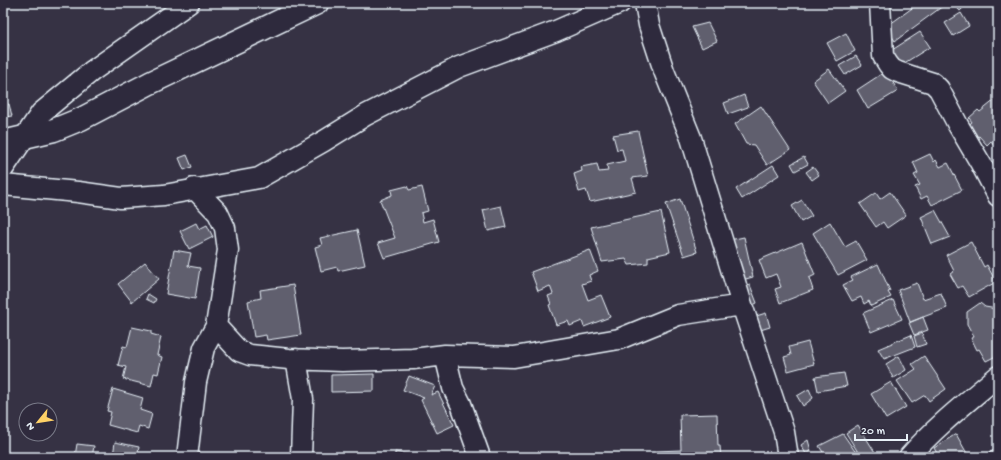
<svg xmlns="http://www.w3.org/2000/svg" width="1001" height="460" viewBox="0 0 1001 460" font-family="'Gochi Hand',sans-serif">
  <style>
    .building { fill: #605e6e; stroke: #e8f1f8 }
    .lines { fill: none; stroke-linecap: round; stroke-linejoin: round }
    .minor-casing { stroke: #e8f1f8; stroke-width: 23 }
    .tertiary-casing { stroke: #e8f1f8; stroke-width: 25 }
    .minor { stroke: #2f2a3d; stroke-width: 20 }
    .tertiary { stroke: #2f2a3d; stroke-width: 22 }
  </style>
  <rect width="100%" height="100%" fill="#363244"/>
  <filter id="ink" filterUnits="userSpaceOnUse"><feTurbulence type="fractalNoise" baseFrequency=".025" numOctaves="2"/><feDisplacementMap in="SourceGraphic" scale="8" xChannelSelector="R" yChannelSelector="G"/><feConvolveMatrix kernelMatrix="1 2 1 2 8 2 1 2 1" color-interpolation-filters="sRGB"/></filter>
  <g filter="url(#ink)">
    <path class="building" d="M919 3H947L895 41 886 27Z
      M953 3H968L960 11Z
      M961 13 969 26 953 36 945 23Z
      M708 23 717 41 702 48 692 27Z
      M920 32 930 47 898 67 889 52Z
      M846 33 855 51 837 61 827 43Z
      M856 56 862 65 845 75 839 66Z
      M829 69 845 91 828 103 813 81Z
      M886 71 898 91 868 109 857 90Z
      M744 95 748 107 728 114 724 103Z
      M996 99 998 102V143L995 146 991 141 987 145 979 136 976 138 966 127 972 122 969 118 978 110 980 112Z
      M9 104 12 116 5 117 3 106Z
      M761 106 790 150 767 165 754 145 746 144 735 124Z
      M638 131 648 176 632 178 636 192 590 202 586 190 579 192 574 174 582 171 581 167 597 164 599 172 608 171 607 165 625 161 622 149 617 150 613 135Z
      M930 154 934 162 936 160 940 167 948 163 962 190 932 205 927 196 921 199 915 187 920 185 914 175 918 173 913 162Z
      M187 155 192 167 184 170 179 158Z
      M804 157 808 164 795 171 791 164Z
      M773 165 779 175 742 199 736 189Z
      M813 167 819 175 812 180 806 172Z
      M407 186 409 190 422 187 428 211 421 213 423 222 433 219 439 242 384 258 378 243 395 238 380 200 392 195 391 190Z
      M890 192 906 215 887 228 883 222 876 227 860 204 876 193 880 199Z
      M680 199 697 252 684 256 666 204Z
      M802 200 812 216 801 222 792 206Z
      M501 206 506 227 488 231 483 210Z
      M935 210 950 237 932 244 921 217Z
      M661 212 670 252 648 257V263L629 265 626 259 602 262 591 227Z
      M830 222 845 247 856 241 867 260 838 275 813 233Z
      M196 223 199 229 207 225 213 237 189 249 180 231Z
      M357 230 365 265 338 271 337 267 321 271 315 247 322 245 320 238Z
      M744 237 753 277 735 282 725 241Z
      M802 242 815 275 809 278 813 290 780 303 775 289 781 287 776 274 766 278 759 260Z
      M971 242 984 267 987 265 996 282 969 297 962 286 958 288 950 274 954 271 946 255Z
      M174 250 191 253 188 266 200 268 195 299 166 294Z
      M590 250 598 271 589 275 591 281 582 284 588 300 601 295 610 317 584 327 582 321 570 326 568 321 556 325 549 305 551 304 548 296 553 294 550 286 538 291 531 272Z
      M145 262 159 279 132 302 118 284Z
      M878 264 890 291 888 292 891 297 871 306 869 301 864 304 861 297 852 301 843 285 853 280 851 277Z
      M917 283 923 299 941 293 947 308 910 322 898 290Z
      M293 285 301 335 267 340 266 335 254 337 248 301 261 298 260 290Z
      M750 285 757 303 751 306 744 287Z
      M148 294 156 299 154 303 146 299Z
      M893 300 902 319 871 332 863 313Z
      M980 303 985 307 997 309 998 311V355L986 361 979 349 977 350 971 338 974 337 967 324V312Z
      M766 313 770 327 757 331 753 317Z
      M923 317 928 330 914 335 909 323Z
      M132 327 151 331V334L161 337 157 355 162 357 158 374 154 373 151 386 123 379 126 367 118 365 123 346 127 347Z
      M922 333 926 344 917 347 914 336Z
      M911 335 915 347 884 359 878 349Z
      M808 342 814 364 788 371 784 357 791 355 789 347Z
      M899 356 906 370 893 378 886 364Z
      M924 356 946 389 929 401 925 395 912 403 897 381 916 369 912 364Z
      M844 373 847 386 818 391 815 377Z
      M374 374V391L331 392V375Z
      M409 376 435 386 431 395 438 392 454 425 437 433 421 400 424 398 403 390Z
      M891 382 906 407 886 419 871 394Z
      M113 389 143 398 140 410 152 414 148 429 139 426 137 433 108 425 111 412 107 411Z
      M809 389 813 398 803 406 797 396Z
      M717 414 718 446H720L721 457H657L656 451 681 450 680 415Z
      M858 425 878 457H861L846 433Z
      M843 434 859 457H826L819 446Z
      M956 434 969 457H939L934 448Z
      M808 440 811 451 806 454 801 445Z
      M115 442 139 447 137 457H109V455L113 456Z
      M77 444 94 446 92 457 75 456Z
      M998 448V457H984L983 456Z
      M395 452 412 455V457H395Z"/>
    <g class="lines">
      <defs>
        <path id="minor" d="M645 3 649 25 664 71 691 138 742 305 784 432 788 457
          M880 3 883 56 888 64 892 69 898 72 933 83 939 89 958 125 981 164 998 196
          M3 169 41 113 92 71 189 3
          M3 185 78 192 121 198 164 195 259 178 324 141 366 115 459 67 556 31 620 3
          M216 326 239 351 250 355 289 359 342 361 413 359 445 355 514 357 619 339 678 315 742 305
          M445 355 453 388 461 404 480 457
          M296 359 303 399 301 457
          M187 457 196 382 204 348 216 326 228 250 225 228 218 213 194 188
          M909 457C935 427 967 402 998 376"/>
        <path id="tertiary" d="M3 142 54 130 81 119 150 83 317 3"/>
      </defs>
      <use href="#minor" class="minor-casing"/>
      <use href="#tertiary" class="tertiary-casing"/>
      <use href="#minor" class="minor"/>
      <use href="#tertiary" class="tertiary"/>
    </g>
  </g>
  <rect width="1001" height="460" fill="none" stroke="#2f2a3d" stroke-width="16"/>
  <rect x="8" y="8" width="985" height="444" fill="none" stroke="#e8f1f8" stroke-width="1.5" filter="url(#ink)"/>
  <g transform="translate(38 422) rotate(240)"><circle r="19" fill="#2f2a3d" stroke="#797a88"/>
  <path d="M0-3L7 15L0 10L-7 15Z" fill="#ffd166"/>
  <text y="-6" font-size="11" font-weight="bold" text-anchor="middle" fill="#e8f1f8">N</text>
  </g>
  <path d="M855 434v6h52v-6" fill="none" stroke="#e8f1f8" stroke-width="2"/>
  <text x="861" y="434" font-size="12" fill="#e8f1f8" stroke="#2f2a3d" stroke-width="3" paint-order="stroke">20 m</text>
</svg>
